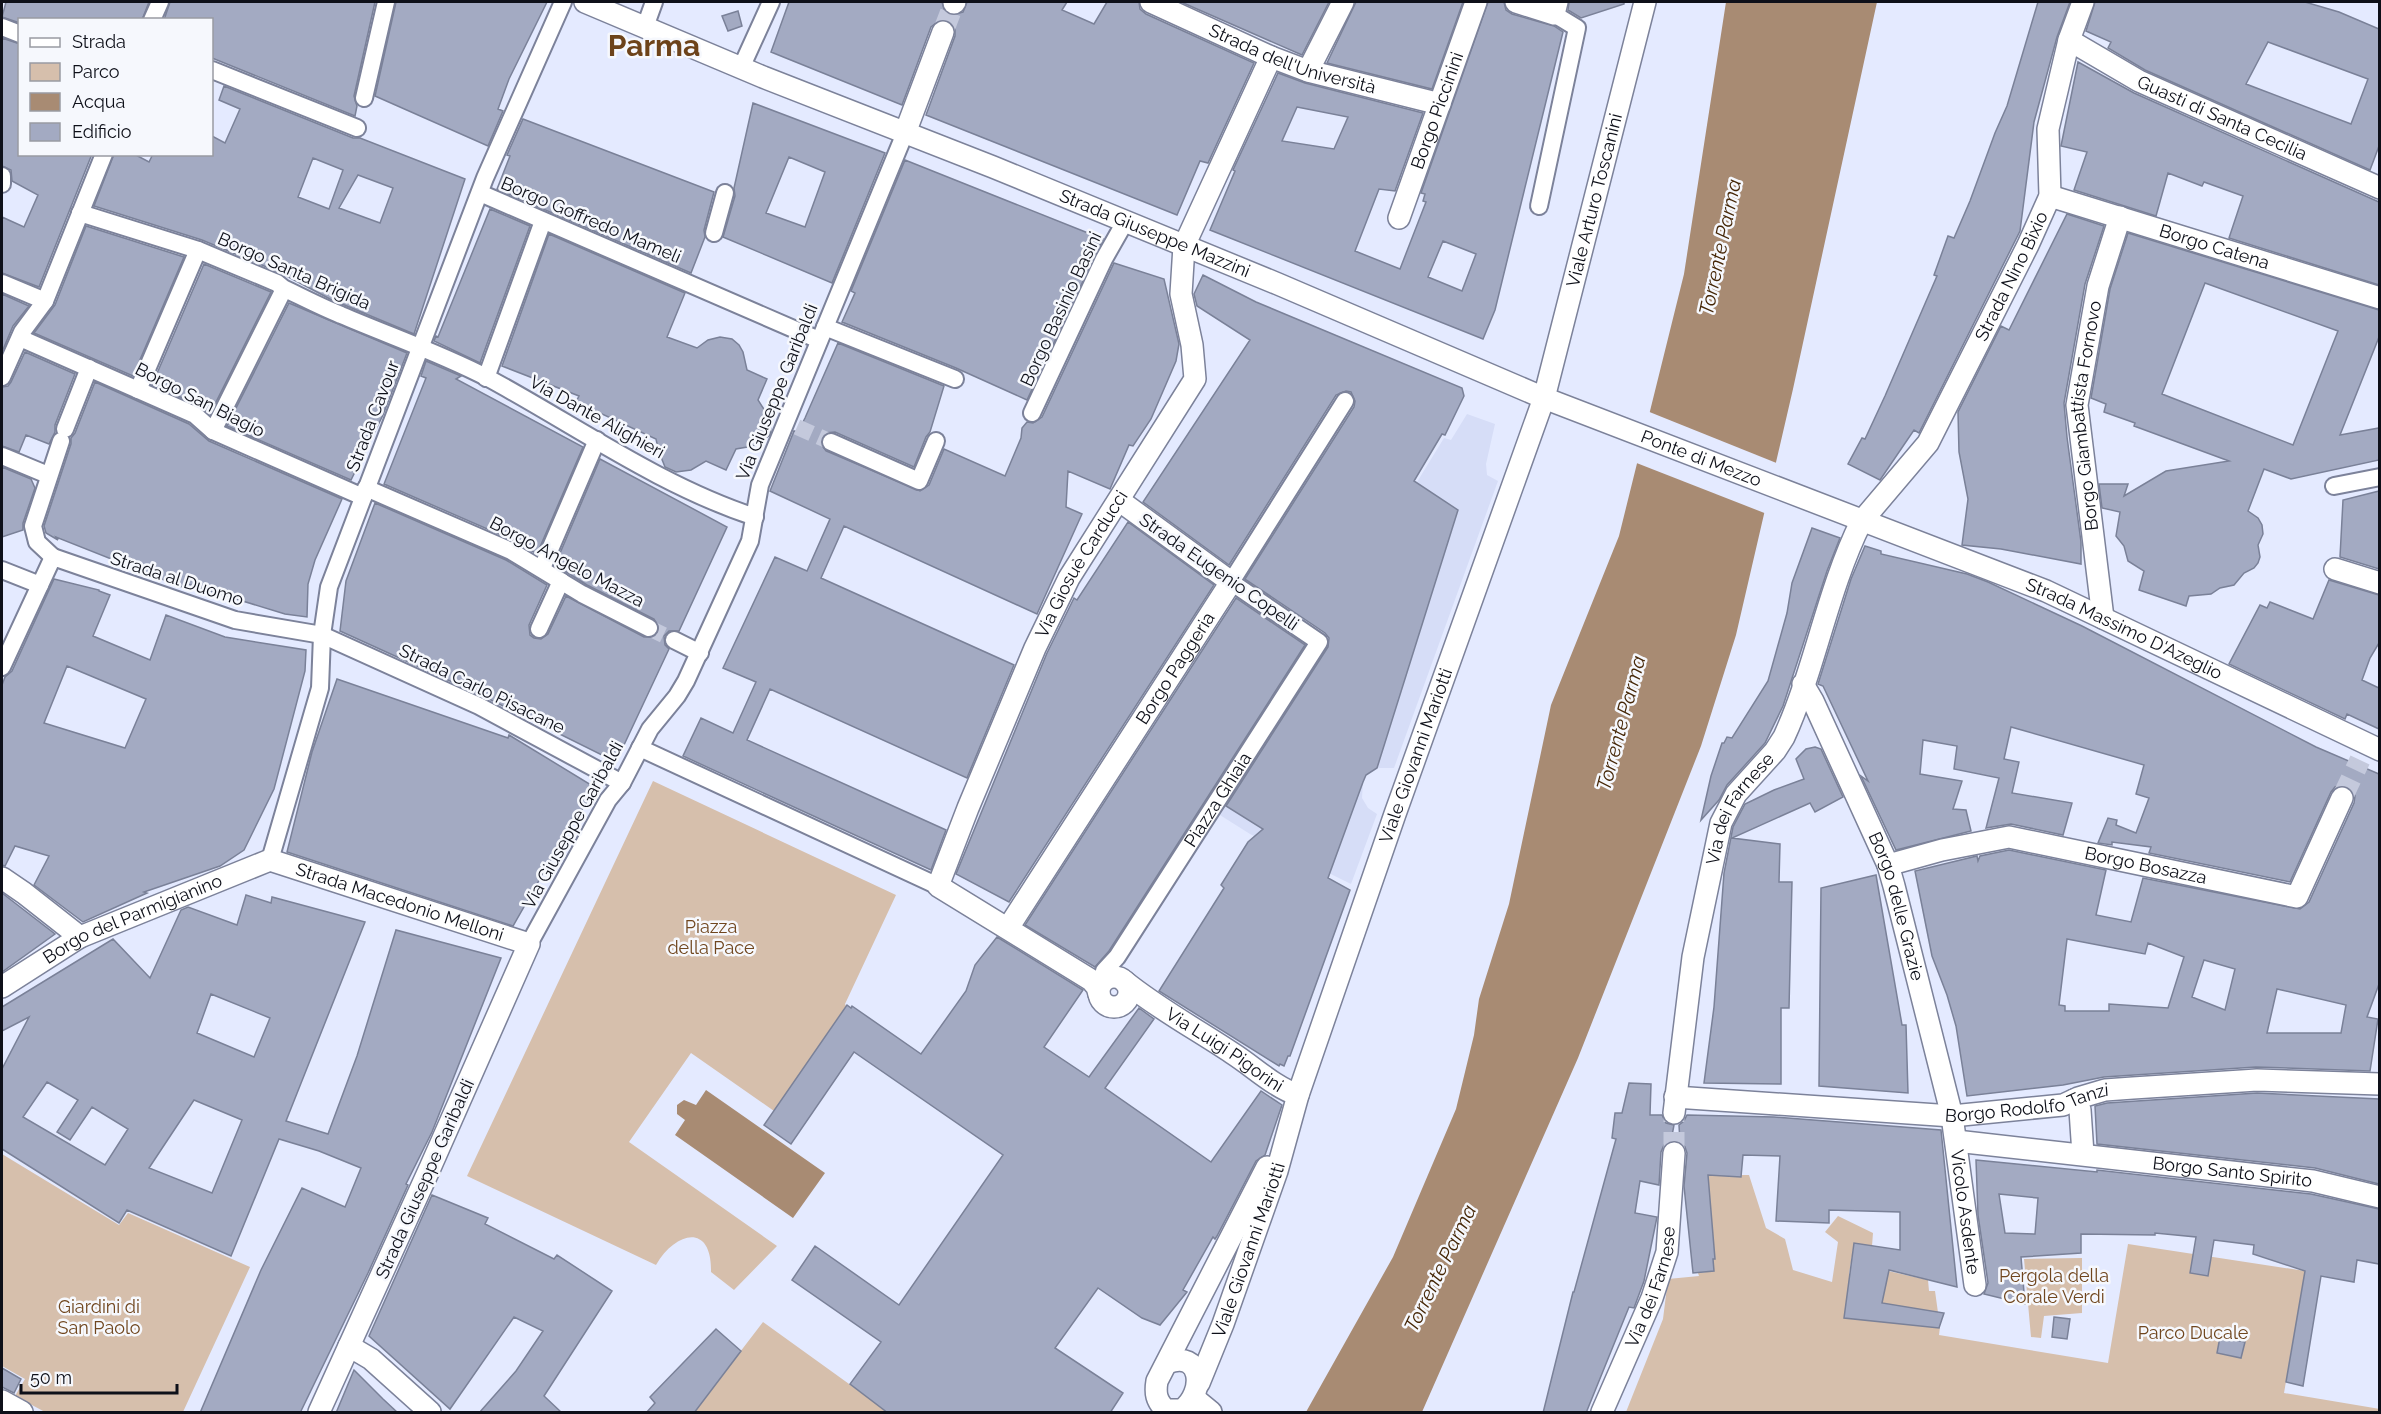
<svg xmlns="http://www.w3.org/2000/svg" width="2381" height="1414" viewBox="0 0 2381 1414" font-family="Raleway,sans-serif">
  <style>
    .built { fill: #d6ddf7 }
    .green { fill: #d6bfac }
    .water { fill: #a88b73 }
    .pier { fill: #e4eaff }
    .building { fill: #a3aac2; stroke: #7a8198; stroke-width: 1.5; fill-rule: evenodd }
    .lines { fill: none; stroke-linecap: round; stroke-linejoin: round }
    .pedestrian-tunnel { stroke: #c4c9dc; stroke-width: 16; stroke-dasharray: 16 8; stroke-linecap: butt }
    .minor-tunnel { stroke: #c4c9dc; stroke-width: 21; stroke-dasharray: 21 10; stroke-linecap: butt }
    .pedestrian-casing { stroke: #7c829a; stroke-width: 20 }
    .minor-casing { stroke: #7c829a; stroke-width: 24 }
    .pedestrian { stroke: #fff; stroke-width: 16 }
    .minor { stroke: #fff; stroke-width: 21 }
    .labels { text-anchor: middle; stroke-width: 5; stroke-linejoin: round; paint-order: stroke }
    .street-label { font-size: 18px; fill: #0e1019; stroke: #f6f8fd }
    .park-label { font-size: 18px; fill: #70461e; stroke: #f6f8fd }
    .water-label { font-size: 20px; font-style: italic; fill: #452606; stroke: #f6f8fd }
    .town-label { font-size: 30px; font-weight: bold; fill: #6d431a; stroke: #f6f8fd }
  </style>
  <rect width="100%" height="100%" fill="#e4eaff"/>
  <path class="built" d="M1467 414 1495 424 1486 464 1487 475 1498 481 1394 768H1377L1366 775 1363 782 1362 798 1368 808 1377 814 1351 884 1250 834 1212 810 1319 642 1444 438 1451 440Z"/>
  <path class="green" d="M653 781 896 895 845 1004 846 1006 774 1111 691 1053 629 1142 777 1246 734 1290 711 1272C712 1223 676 1231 656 1265L467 1176Z
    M2 1154 119 1225 128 1213 250 1267 183 1412H45L15 1396 25 1379 2 1366Z
    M1708 1175H1749L1766 1228 1785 1239 1793 1270 1832 1282 1838 1242 1825 1232 1838 1216 1873 1233 1872 1246 1854 1244 1849 1274 1886 1280 1888 1271 1928 1280 1929 1291H1935L1940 1327 1939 1335 2108 1363 2128 1244 2305 1271 2284 1393 2380 1409 2379 1412H1626L1663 1319 1668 1279 1699 1276 1698 1273 1714 1271 1713 1259H1715Z
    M2082 1258V1313L2044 1316 2041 1338 2031 1337 2024 1259Z
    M763 1322 888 1412H694Z"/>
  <path class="water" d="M1726 2H1877L1793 389 1736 635 1701 746 1578 1058 1422 1412H1306L1393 1257 1456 1109 1474 1035 1479 999 1509 904 1551 705 1619 536 1684 274Z
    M706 1090 825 1173 793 1218 675 1135 685 1120 677 1114V1105L684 1100 696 1105Z"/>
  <path class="pier" d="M1647 411 1779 464 1767 514 1634 462Z"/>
  <path class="building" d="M6 2H149L142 20H20V23L2 17Z
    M170 2H375L354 96 357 106 355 116 212 58V20H164Z
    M396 2H547L509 79 498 109 503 111 488 146 375 96Z
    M789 2H942L945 12 951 15 963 12 967 2H1067L1062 10 1094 24 1107 2H1139L1140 9 1146 14 1254 63 1208 163 1200 161 1177 215 926 115 955 36V29L948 20H940L931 27 902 105 771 52Z
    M1181 2H1329L1302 55Z
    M1356 2H1463L1432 89 1327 63Z
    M1488 2H1504L1506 10 1512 14 1554 26 1563 32 1495 310 1483 339 1210 230 1235 171 1233 170 1278 73 1305 83 1423 113 1395 191 1379 189 1355 251 1400 269 1426 202 1423 201 1425 194 1421 193ZM1297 107 1348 117 1334 149 1282 141ZM1443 241 1476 254 1462 291 1428 277Z
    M1569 2H1624V4L1581 18 1568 10Z
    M2038 2H2070L2057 37 2034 122 2020 231 1919 433 1914 430 1880 480 1848 464 1862 438 1865 439 1885 396 1937 276 1934 275 1948 236 1954 238 1970 201 1995 133 2007 106Z
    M2095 2H2305L2339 12 2379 29V146L2370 170 2145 70 2108 48 2111 42 2086 31ZM2268 42 2368 79 2351 124 2246 84Z
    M738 11 742 26 728 31 722 16Z
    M2 38 20 44V154H92L39 287 2 273V217L24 227 38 195 12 181 11 170 2 166Z
    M2078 62 2134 93 2379 202V285L2229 238 2243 196 2204 182 2202 186 2168 173 2156 216 2074 190 2087 152 2061 146Z
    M224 86 353 138H360L465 179 414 334 330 299 281 273 202 240 94 206 114 154H134L149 162 153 154H212V136L225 143 240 109 219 100ZM313 158 343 170 329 209 298 197ZM358 175 393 188 380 223 339 208Z
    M753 103 885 153 832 283 723 237 735 196 734 188ZM789 157 825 172 805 227 766 213Z
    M523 119 714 192 704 230 705 237 691 273 497 189 510 156 507 155Z
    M905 160 1103 239 1027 400 956 368 842 322 855 293 851 291Z
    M490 209 530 226 480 363 434 341 436 336 438 337Z
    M2067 214 2104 226 2085 284 2064 403 2067 437 2081 542V564L2001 549 1962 545 1968 499 1959 452 1958 412 2001 326 2009 330Z
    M86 226 184 257 133 376 34 333 55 305Z
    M2128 233 2379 310V337L2340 435 2379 428V460L2291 479 2264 469 2248 511 2258 518 2262 525 2263 534 2258 545 2260 557 2258 563 2254 568 2244 573 2234 585 2220 588 2211 594 2189 596 2186 606 2139 590 2144 571 2128 561 2124 546 2116 536 2120 512 2102 508 2099 484H2128L2124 496 2166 471 2229 461 2134 426 2135 423 2104 412 2106 404 2091 398 2110 289ZM2205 283 2338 331 2293 445 2162 394Z
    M549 234 685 293 667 337 697 348 708 340 720 337 732 339 739 345 743 352 747 370 767 379 758 400 769 417 771 432 769 436 753 446 736 449 726 470 706 461 691 470 676 472 665 467 659 452 656 439 576 402 579 396 502 366Z
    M1114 263 1164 279 1179 344 1176 361 1151 419 1133 446 1129 445 1110 489 1068 471 1066 507 1082 514 1037 614 844 526 821 578 1014 665 967 778 770 689 747 740 946 830 931 870 683 756 701 718 733 733 756 682 723 668 775 557 807 571 830 519 770 491 794 431 798 432 805 418 838 343 944 386 930 432 926 437 914 467 835 432 825 433 822 437 821 444 826 451 920 491 929 485 944 449 1005 476 1021 438 1022 428 1027 422 1033 423 1042 417Z
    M204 264 271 292 210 414 199 405 152 385Z
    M1203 275 1256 302 1462 388 1464 396 1445 435 1442 434 1414 481 1458 510 1377 768 1366 775 1363 782 1328 878 1350 890 1290 1056H1288L1284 1066 1280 1064 1279 1066 1159 991 1224 888 1221 885 1248 842 1263 829 1226 806 1328 647 1329 638 1325 633 1245 579 1354 407 1355 401 1351 392 1346 391 1336 395 1229 565 1143 502 1250 340 1197 306 1194 294Z
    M2 294 29 306 13 326 2 352Z
    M289 303 407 353 383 415 351 480 227 426Z
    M25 352 75 374 55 425V432L49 444 26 435 19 452 2 446V387L8 386 11 382Z
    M426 361 461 376 456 379 583 447 537 554 515 541 384 484 426 378 421 376Z
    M95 382 189 424 209 441 342 499 315 560 308 584 307 617 285 614 184 583 182 587 56 537 58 540 46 533 44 526 71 444V438L75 433Z
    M600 459 727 527 679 631H669L664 636 665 645 669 649 616 762 483 696 340 631 346 581 375 503 506 560 547 585 529 625 530 635 534 638 541 639 548 634 566 596 644 637 655 636 659 628 654 619 587 585 555 565Z
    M2 467 31 479 35 488 23 523V530L2 537Z
    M2379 491V569L2340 557 2343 500Z
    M1128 522 1214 585 1009 902 956 874 1047 653 1074 598 1077 600Z
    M1812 528 1840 538 1827 571 1783 706 1765 743 1727 785 1719 800 1701 820 1711 776 1722 743H1724L1727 737 1732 738 1768 681 1787 613 1792 583Z
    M1865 546 1881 551V554L1967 574 1988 582 2082 626 2316 747 2379 774V984L2367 1017 2378 1019 2370 1071 2256 1067 2104 1077 2063 1085 1967 1096 1956 1026 1947 995 1932 956 1915 871 1977 856 1978 861 1980 856 2009 850 2106 870 2096 915 2131 922 2143 878 2300 909 2309 902 2354 803 2355 796 2352 790 2341 785 2335 787 2331 792 2290 882 2149 853 2151 847 2112 842V845L2098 843 2108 818 2117 820 2116 825 2136 833 2149 798 2136 794 2144 765 2011 727 2004 759 2019 762 2012 793 2072 803 2063 835 2011 824 1986 828 1999 778 1954 769 1957 746 1923 740 1920 774 1962 781 1953 809 1966 810 1971 831 1896 850 1861 776 1868 781 1823 686 1818 684 1851 579ZM2067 939 2145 954 2148 943 2184 957 2168 1008 2109 1004V1011H2065V1006L2059 1005ZM2204 960 2235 969 2225 1010 2192 997ZM2277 989 2346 1005 2341 1033H2267Z
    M54 579 99 590V591L110 595 93 636 150 660 166 615 225 637 306 650 305 671 274 789 244 850 220 866 144 892 147 893 83 922 34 885 49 856 15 846 5 866 2 865V685L5 677 12 671ZM67 666 146 699 125 748 44 723Z
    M2329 580 2379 595V643L2370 658 2362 680 2379 688V729L2347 714 2345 719 2229 664 2260 605 2267 608 2270 602 2313 619Z
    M1236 598 1305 645 1109 951 1095 967 1025 925Z
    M337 679 508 738 509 735 596 788 561 842 513 926 287 852 312 752Z
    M1815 747 1821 749 1843 797 1815 812 1810 803 1732 838 1780 844 1779 882H1792L1789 1008H1781V1084L1704 1083 1714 1007 1724 873 1733 827 1745 804 1774 790 1804 779 1796 759 1806 749Z
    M1876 875 1902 1025H1906L1908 1093 1819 1086 1821 888Z
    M2 893 55 934 2 972Z
    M246 895 271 903 272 897 365 922 286 1121 328 1134 357 1056 396 930 501 958 432 1132 406 1184 408 1185 368 1273 300 1413H200L261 1270 302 1188 345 1207 361 1168 319 1151 279 1139 231 1256 127 1210 119 1223 2 1149V1069L29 1017 2 1031V1007L113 939 150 978 181 910 188 907 237 925ZM211 994 270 1018 254 1057 197 1033ZM47 1082 78 1100 57 1132 70 1140 92 1107 128 1129 105 1165 23 1117ZM194 1100 242 1120 212 1193 149 1168Z
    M997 937 1083 990 1044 1047 1089 1077 1139 1008 1154 1019 1105 1088 1211 1162 1261 1091 1282 1105 1265 1155 1256 1161 1217 1236 1215 1239 1213 1237 1183 1290 1187 1292 1160 1325 1142 1318 1098 1288 1055 1348 1123 1393 1110 1413H888L850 1384 881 1342 792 1280 815 1246 899 1305 1003 1155 854 1052 791 1144 764 1125 847 1005 851 1008 852 1006 921 1054 966 991 975 965Z
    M1629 1083 1651 1084 1650 1115H1662L1666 1123 1674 1125 1671 1141 1664 1145 1661 1152 1659 1185 1640 1181 1635 1213 1657 1217 1644 1281 1634 1308 1629 1307 1586 1413H1543L1573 1292H1574L1616 1139 1612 1138 1615 1113H1622Z
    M2257 1093 2379 1099V1184L2315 1168 2097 1144 2095 1106 2107 1103Z
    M1687 1115 1774 1117 1941 1130 1957 1287 1889 1270 1882 1303 1944 1313 1939 1328 1844 1318 1854 1243 1900 1250V1212L1829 1210V1223L1776 1221 1780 1156 1743 1155 1741 1177 1708 1175 1715 1259H1713L1714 1271 1693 1273 1684 1186 1687 1153 1685 1147 1680 1142 1679 1125 1684 1121Z
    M1976 1160 2097 1172V1170L2311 1194 2379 1209V1264L2357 1260 2354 1282 2321 1276 2303 1386 2286 1382 2305 1271 2253 1254 2254 1245 2214 1240 2208 1276 2190 1273 2196 1237 2155 1233V1235L2081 1234V1253L2021 1257 2025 1304 1984 1294 1988 1283 1978 1215ZM1999 1194 2038 1198 2035 1234 2005 1233Z
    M432 1195 488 1218 485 1224 554 1259 557 1255 612 1291 544 1396 562 1413H479L516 1371 543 1331 514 1317 450 1409 369 1336Z
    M2054 1317 2070 1319 2067 1339 2052 1337Z
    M716 1329 741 1351 694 1413H646L655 1403 650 1397Z
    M2220 1337 2245 1342 2241 1358 2217 1353Z
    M2 1368 21 1379 14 1393 2 1387Z
    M354 1370 383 1399 398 1413H336Z"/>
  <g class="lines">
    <path class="pedestrian-tunnel" d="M797 427 831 442
      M649 628 674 640"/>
    <path class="minor-tunnel" d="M943 32 954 3
      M2342 798 2360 760
      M1674 1153V1113"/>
    <defs>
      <g id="pedestrian">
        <path d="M152 20 160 2"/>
        <path d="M2 27 20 34"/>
        <path d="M645 27 654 2"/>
        <path d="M741 68 771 2"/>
        <path d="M212 70 357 128"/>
        <path d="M364 98 386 2"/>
        <path d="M2 176V184"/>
        <path d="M480 193 819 340"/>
        <path d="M1539 206 1577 28 1554 14"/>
        <path d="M80 213 198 250 277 283 283 288C302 297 321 307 341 315 390 336 440 353 488 378 575 425 660 486 755 517"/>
        <path d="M714 233 725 193"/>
        <path d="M2 283 45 301"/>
        <path d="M825 327 955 379"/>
        <path d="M20 338 195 415 213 431 363 497"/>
        <path d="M2 377 22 332 45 301 104 154"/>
        <path d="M486 378 543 221"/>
        <path d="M138 390 198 250"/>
        <path d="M1032 413 1104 259 1125 222"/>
        <path d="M65 429 89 368"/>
        <path d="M213 431 284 289"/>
        <path d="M831 442 919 481 936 441"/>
        <path d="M2 456 48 475"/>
        <path d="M2334 486 2380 477"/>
        <path d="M366 488 511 551 582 594 649 628"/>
        <path d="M53 557 37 542 33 526 61 441"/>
        <path d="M542 568 597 440"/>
        <path d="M2 570 40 585"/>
        <path d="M539 629 561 581"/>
        <path d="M674 640 700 653"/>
        <path d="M2 667 53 557 235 620 322 635 479 706 622 783"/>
        <path d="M640 748 938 886"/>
        <path d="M270 860 320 688 322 635 329 587 485 178 563 2"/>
        <path d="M529 944 608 800 622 783 650 729 677 696 686 681 750 541 760 485 905 133"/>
        <path id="s1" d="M1102 984 1104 971 1117 957 1319 642 1231 582 1345 401"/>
      </g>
      <g id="minor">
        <path id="s2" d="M585 2 763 77 993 167 1278 284 1544 398 2046 591 2380 750"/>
        <path id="s3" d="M1151 2 1271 57 1308 71 1440 104"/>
        <path d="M1516 2 1554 14 1557 2"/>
        <path d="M954 3 955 2"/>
        <path id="s4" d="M2069 40 2139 81 2380 188"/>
        <path d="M1308 71 1343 2"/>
        <path d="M905 133 943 32"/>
        <path id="s5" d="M2050 196 2380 298"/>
        <path id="s6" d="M1399 218 1476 2"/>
        <path d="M2335 569 2380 583"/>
        <path id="s7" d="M2103 618 2077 405 2098 286 2120 217"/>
        <path id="s8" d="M1803 684 1813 701 1888 865 1894 886 1952 1116 1975 1285"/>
        <path id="s9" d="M1888 865 1942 850 2009 837 2297 897 2342 798"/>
        <path d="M2 878 24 893 80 937"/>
        <path id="s10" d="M1008 928 1231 582 1120 501"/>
        <circle cx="1114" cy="992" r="15"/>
        <path id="s11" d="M1124 981C1157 1008 1196 1029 1232 1053 1254 1067 1274 1087 1298 1095"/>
        <path id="s12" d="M2 987 80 937 270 860 529 944 430 1168 319 1412"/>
        <path id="s13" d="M1099 994 1097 987 1091 980 938 886 968 808 1035 648 1069 578 1195 379 1192 345 1181 294 1184 246 1271 57"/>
        <path id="s14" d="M1675 1097 1952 1116 2063 1105 2078 1098 2105 1090 2133 1088 2257 1080 2380 1084"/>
        <path d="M2074 1100 2080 1110 2083 1154"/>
        <path id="s15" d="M1674 1113 1693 957 1721 823 1736 794 1775 751 1784 737C1815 669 1827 591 1861 522L1928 443 2028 245 2050 196 2048 129 2069 40 2083 2"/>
        <path id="s16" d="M1956 1141 2313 1181 2380 1197"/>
        <path d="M349 1346 371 1359 430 1412"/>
        <path d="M1167 1363C1202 1349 1206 1392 1182 1410H1166C1156 1401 1155 1393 1157 1381L1267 1167"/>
        <path id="s17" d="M1199 1383 1223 1324 1277 1171 1298 1095 1395 814 1544 398 1645 2"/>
        <path d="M1194 1398 1211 1412"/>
        <path d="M2 1401 22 1412"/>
        <path id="s18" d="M1602 1412 1652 1298 1667 1252 1674 1153"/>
      </g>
    </defs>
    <use href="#pedestrian" class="pedestrian-casing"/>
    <use href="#minor" class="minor-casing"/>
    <use href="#pedestrian" class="pedestrian"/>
    <use href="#minor" class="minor"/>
  </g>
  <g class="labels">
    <g class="street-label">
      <text dy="6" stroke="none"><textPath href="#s3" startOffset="153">Strada dell'Università</textPath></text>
      <text dy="6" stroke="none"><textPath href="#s6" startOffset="114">Borgo Piccinini</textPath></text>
      <text dy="6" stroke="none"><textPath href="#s4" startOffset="172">Guasti di Santa Cecilia</textPath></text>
      <text dy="6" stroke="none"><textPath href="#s17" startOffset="1248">Viale Arturo Toscanini</textPath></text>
      <text transform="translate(591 220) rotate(23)" y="6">Borgo Goffredo Mameli</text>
      <text dy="6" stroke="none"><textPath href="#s2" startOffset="615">Strada Giuseppe Mazzini</textPath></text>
      <text dy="6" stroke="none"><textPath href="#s5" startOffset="172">Borgo Catena</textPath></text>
      <text transform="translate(294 271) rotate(24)" y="6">Borgo Santa Brigida</text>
      <text dy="6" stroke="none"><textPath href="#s15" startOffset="920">Strada Nino Bixio</textPath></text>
      <text transform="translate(1061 309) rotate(-65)" y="6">Borgo Basinio Basini</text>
      <text transform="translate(777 392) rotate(-68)" y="6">Via Giuseppe Garibaldi</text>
      <text transform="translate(200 400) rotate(27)" y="6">Borgo San Biagio</text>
      <text transform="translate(373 416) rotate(-69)" y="6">Strada Cavour</text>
      <text dy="6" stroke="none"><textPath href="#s7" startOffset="204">Borgo Giambattista Fornovo</textPath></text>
      <text transform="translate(597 417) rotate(29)" y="6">Via Dante Alighieri</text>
      <text dy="6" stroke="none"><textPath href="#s2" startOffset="1206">Ponte di Mezzo</textPath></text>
      <text transform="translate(567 562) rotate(28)" y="6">Borgo Angelo Mazza</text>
      <text dy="6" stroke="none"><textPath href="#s13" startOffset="549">Via Giosuè Carducci</textPath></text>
      <text transform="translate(1219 572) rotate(35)" y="6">Strada Eugenio Copelli</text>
      <text transform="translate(177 579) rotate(18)" y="6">Strada al Duomo</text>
      <text dy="6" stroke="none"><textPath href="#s2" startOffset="1662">Strada Massimo D'Azeglio</textPath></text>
      <text dy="6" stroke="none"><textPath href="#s10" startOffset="309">Borgo Paggeria</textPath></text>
      <text transform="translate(482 689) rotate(26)" y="6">Strada Carlo Pisacane</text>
      <text dy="6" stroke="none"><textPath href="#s17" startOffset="664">Viale Giovanni Mariotti</textPath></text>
      <text dy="6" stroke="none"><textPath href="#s1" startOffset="219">Piazza Ghiaia</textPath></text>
      <text dy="6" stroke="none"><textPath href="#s15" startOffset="315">Via dei Farnese</textPath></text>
      <text transform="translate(573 825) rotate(-61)" y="6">Via Giuseppe Garibaldi</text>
      <text dy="6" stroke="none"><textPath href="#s9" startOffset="264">Borgo Bosazza</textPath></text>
      <text dy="6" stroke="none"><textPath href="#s12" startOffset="434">Strada Macedonio Melloni</textPath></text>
      <text dy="6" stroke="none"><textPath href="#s8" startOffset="242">Borgo delle Grazie</textPath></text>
      <text dy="6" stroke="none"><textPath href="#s12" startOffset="148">Borgo del Parmigianino</textPath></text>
      <text dy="6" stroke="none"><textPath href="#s11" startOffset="122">Via Luigi Pigorini</textPath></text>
      <text dy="6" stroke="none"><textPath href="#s14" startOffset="354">Borgo Rodolfo Tanzi</textPath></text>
      <text dy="6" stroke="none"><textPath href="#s16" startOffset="278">Borgo Santo Spirito</textPath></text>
      <text transform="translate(425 1179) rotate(-66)" y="6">Strada Giuseppe Garibaldi</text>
      <text dy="6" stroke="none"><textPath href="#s8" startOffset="556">Vicolo Asdente</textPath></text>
      <text dy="6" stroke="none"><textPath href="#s17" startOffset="142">Viale Giovanni Mariotti</textPath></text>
      <text dy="6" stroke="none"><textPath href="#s18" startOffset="135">Via dei Farnese</textPath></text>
    </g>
    <g class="park-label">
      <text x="711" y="933">Piazza<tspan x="711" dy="21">della Pace</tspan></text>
      <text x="2054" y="1282">Pergola della<tspan x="2054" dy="21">Corale Verdi</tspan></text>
      <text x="99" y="1313">Giardini di<tspan x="99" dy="21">San Paolo</tspan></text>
      <text x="2193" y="1339">Parco Ducale</text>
    </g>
    <g class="water-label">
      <text transform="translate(1720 247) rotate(-78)" y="7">Torrente Parma</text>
      <text transform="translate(1621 723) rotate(-75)" y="7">Torrente Parma</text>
      <text transform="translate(1440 1268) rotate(-64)" y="7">Torrente Parma</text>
    </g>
    <g class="town-label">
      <text x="654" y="56">Parma</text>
    </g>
  </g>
  <rect width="2381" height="1414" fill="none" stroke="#0e1019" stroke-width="6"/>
  <rect x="18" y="18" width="195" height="138" fill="#f6f8fd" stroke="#999ba2" stroke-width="1.5"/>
  <rect x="30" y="38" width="30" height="9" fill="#ffffff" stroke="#999ba2" stroke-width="1.5"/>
  <text x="72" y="48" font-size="18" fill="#0e1019">Strada</text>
  <rect x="30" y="63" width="30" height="18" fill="#d6bfac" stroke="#999ba2" stroke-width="1.5"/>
  <text x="72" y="78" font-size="18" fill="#0e1019">Parco</text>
  <rect x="30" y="93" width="30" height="18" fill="#a88b73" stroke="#999ba2" stroke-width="1.5"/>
  <text x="72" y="108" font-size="18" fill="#0e1019">Acqua</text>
  <rect x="30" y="123" width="30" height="18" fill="#a3aac2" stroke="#999ba2" stroke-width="1.5"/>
  <text x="72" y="138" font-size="18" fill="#0e1019">Edificio</text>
  <path d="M21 1384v9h156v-9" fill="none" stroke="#0e1019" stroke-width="3"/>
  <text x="30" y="1384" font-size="18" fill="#0e1019" stroke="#f6f8fd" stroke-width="4.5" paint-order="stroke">50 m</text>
</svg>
